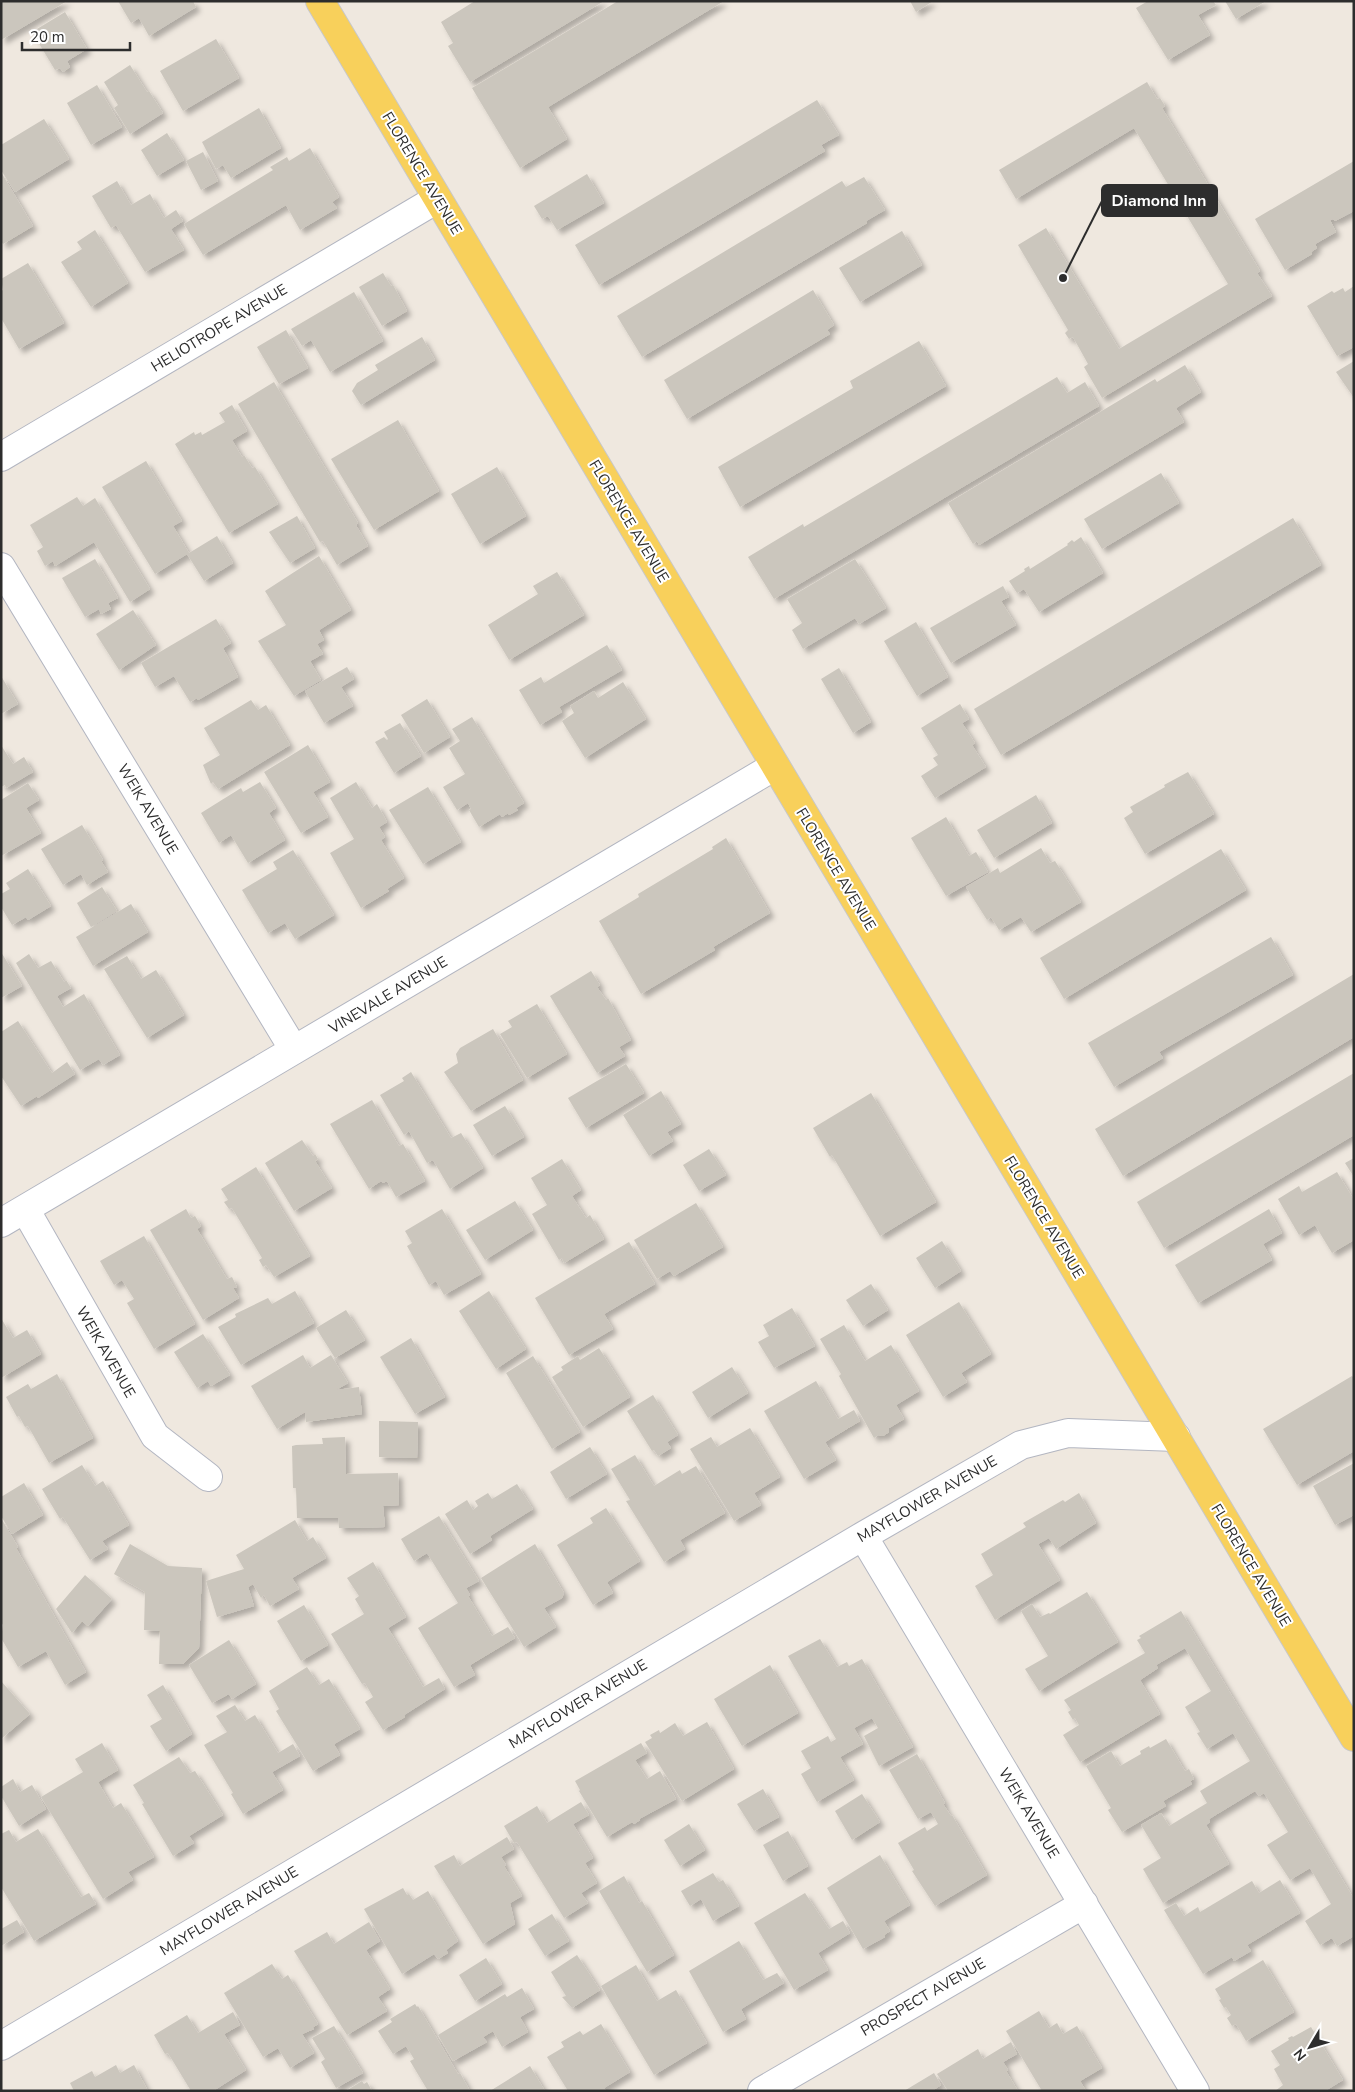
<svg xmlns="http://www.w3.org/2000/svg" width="1355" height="2092" viewBox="0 0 1355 2092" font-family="'Nunito Sans',sans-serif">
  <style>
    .building { fill: #cbc6bd; filter: url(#shadow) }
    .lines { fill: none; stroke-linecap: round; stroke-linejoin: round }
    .minor-casing { stroke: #b3b6c1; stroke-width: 30 }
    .major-casing { stroke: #c8c8c8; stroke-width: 30 }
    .minor { stroke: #fff; stroke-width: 28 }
    .major { stroke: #f8d05b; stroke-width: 28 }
    .labels { text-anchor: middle; stroke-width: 4; stroke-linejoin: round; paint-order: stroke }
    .street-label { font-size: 15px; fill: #2d2d2d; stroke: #fff }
    .leader { fill: none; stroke: #2d2d2d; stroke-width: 2 }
    .callout-dot { fill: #2d2d2d; stroke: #fff; stroke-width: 2 }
    .callout { fill: #2d2d2d; stroke: #2d2d2d; stroke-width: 2 }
    .callout-label { font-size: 16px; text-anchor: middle; font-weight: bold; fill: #fff }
  </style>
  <defs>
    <filter id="shadow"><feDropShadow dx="4.5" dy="4.5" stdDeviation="2.5" flood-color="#0004"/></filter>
  </defs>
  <rect width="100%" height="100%" fill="#efe8df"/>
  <path class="building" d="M67 1 1 40V2Z
    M118 1H193L196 7 149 36 139 18 131 23Z
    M475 1H604L470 82 448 46 453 43 441 22Z
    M618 1H724L548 107 567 139 520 168 472 88Z
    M910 1H933L916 12Z
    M1148 1H1213L1216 5 1198 15 1210 35 1168 60 1136 8Z
    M1225 1H1266L1236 19Z
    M65 12 87 49 67 61 70 67 63 72 60 68 55 70 32 32Z
    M216 39 239 78 183 111 160 71Z
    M130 65 147 92 149 91 163 113 130 134 114 108 118 105 104 82Z
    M1147 82 1157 99 1160 98 1165 106 1162 108 1260 271 1257 273 1272 296 1102 398 1084 367 1088 364 1073 337 1069 339 1065 333 1068 330 1018 245 1046 228 1119 349 1228 284 1134 128 1016 199 999 170Z
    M97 85 122 127 91 145 67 103Z
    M817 100 839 135 821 145 825 151 599 285 575 245Z
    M259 108 281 148 231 178 223 165 216 169 202 142Z
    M44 119 69 159 15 192 1 170V145Z
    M167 133 184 160 157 176 141 150Z
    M310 148 339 197 332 202 337 208 300 230 286 205 203 255 184 224 273 170 270 167 287 157 289 161Z
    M203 152 218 181 201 190 186 161Z
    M1354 161V211L1335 221 1333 219 1330 220 1336 232 1315 244 1317 248 1311 252 1312 254 1285 270 1255 219Z
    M1 172 33 226 3 244 1 241Z
    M587 174 604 203 557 230 548 216 542 219 534 206Z
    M864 177 885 210 866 221 867 223 642 357 617 316 842 181 846 187Z
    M117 181 131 205 150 194 164 218 176 210 183 221 171 229 184 250 145 272 116 225 111 228 92 196Z
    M95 230 128 283 91 307 61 262 82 249 77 242Z
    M902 231 922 265 860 302 839 268Z
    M28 263 64 323 19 349 1 318V291L3 290 1 279Z
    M383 273 391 286 393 285 407 311 382 326 359 287Z
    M1354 286V347L1337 356 1307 306 1332 291 1334 293 1343 288 1345 292Z
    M813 290 834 325 827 330 830 334 687 419 664 380Z
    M354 292 383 341 330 372 311 340 302 346 291 329Z
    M286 330 308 368 279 384 257 347Z
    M422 337 435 360 361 405 352 391 357 383 378 370 375 365Z
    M919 341 946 386 740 507 718 467 853 388 850 381Z
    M1354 361V398L1336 372Z
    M1185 365 1201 392 1176 408 1184 422 979 545 977 541 973 544 948 503 1155 379 1157 382Z
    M1057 377 1067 393 1085 382 1099 406 774 599 748 557 803 524 804 527Z
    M274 382 358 523 356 525 368 546 337 565 323 541 320 542 238 404Z
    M232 405 247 431 232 440 242 457 244 455 252 468 255 467 278 504 229 533 175 444 194 432 195 435 201 432 202 435 225 422 219 413Z
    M398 420 439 491 374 530 331 459Z
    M146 461 182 521 173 526 189 553 217 536 233 563 204 581 187 554 155 574 102 487Z
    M497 467 526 516 480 544 451 494Z
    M1161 473 1179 503 1102 549 1084 519Z
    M77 497 83 506 95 498 150 589 130 602 94 542 55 566 53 561 45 566 37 551 43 547 30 525Z
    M297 516 315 548 290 563 269 532Z
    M1293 518 1321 565 1001 755 974 709Z
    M1081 537 1103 573 1039 612 1024 589 1017 593 1009 581 1025 571 1024 569 1029 566 1030 569 1068 545 1067 544 1072 540 1074 542Z
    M319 556 351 610 319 630 324 640 317 644 323 654 310 661 321 680 294 696 258 641 286 625 265 591Z
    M95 559 118 598 108 603 111 609 101 614 99 609 85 617 62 578Z
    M855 559 886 608 859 624 855 618 803 649 792 630 802 623 787 599Z
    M557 572 584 615 509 660 488 625 538 594 533 586Z
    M1003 586 1009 597 1001 601 1016 625 951 663 930 628Z
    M133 610 156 645 119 670 96 634Z
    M216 619 231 643 223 648 238 677 198 700 197 698 190 702 174 676 155 687 141 663Z
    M916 622 948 677 917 696 884 641Z
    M607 645 622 670 559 707 562 712 540 725 519 690 541 677 544 683Z
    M347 667 354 679 341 687 353 706 324 723 305 691Z
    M839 668 871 722 853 733 821 679Z
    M1 676 18 704 1 714Z
    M623 682 646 719 585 758 562 721 574 713 570 706 594 691 598 698Z
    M427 699 450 737 424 753 401 715Z
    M251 700 258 710 266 705 290 745 218 789 213 782 211 784 203 765 220 755 204 728Z
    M960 704 969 719 962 723 975 743 972 745 986 767 935 798 921 776 938 765 933 758 938 755 921 728Z
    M472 717 524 803 516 808 518 810 509 815 508 813 502 817 500 814 479 827 469 810 471 809 468 803 457 810 443 787 465 774 449 748 460 741 452 729Z
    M400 723 421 756 394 773 375 742 384 737 387 740 388 739 384 732Z
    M1 745 13 764 24 757 33 772 6 788 5 785 1 787Z
    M308 745 330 782 313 792 328 817 301 833 264 772Z
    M1188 772 1214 814 1145 854 1124 818 1133 812 1130 807 1165 787 1164 785Z
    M260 782 276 808 269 813 285 840 248 863 231 835 219 843 201 813 241 788 243 792Z
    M356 782 372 808 377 804 387 822 379 827 385 837 381 840 404 878 387 889 389 891 361 908 330 853 354 839 330 798Z
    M28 783 39 800 26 808 41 833 1 856V800Z
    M428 787 461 842 423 864 389 810Z
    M1036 795 1052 823 994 858 977 830Z
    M946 817 969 856 976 852 988 872 946 896 911 838Z
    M82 825 103 860 101 861 108 872 87 885 81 874 63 885 41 849Z
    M726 838 770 913 713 947 715 950 641 994 599 921 639 897 638 894 713 849 712 847Z
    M1041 848 1050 863 1055 861 1081 902 1031 932 1021 917 999 930 991 917 987 920 966 887 998 868 1000 873Z
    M1221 849 1246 890 1064 999 1040 958Z
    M293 850 334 915 295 939 285 923 268 933 242 890 277 869 273 862Z
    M28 869 51 906 28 920 26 917 12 925 1 907V894L10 889 6 883Z
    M102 887 117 911 91 927 77 903Z
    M131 904 148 932 93 966 76 937Z
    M1271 937 1293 975 1159 1052 1163 1058 1114 1087 1088 1043Z
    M1 952 22 986 1 998Z
    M29 954 38 968 51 961 64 982 66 980 71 988 57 996 63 1007 84 994 120 1055 103 1065 99 1059 80 1070 16 963Z
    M127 956 141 979 156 970 184 1015 147 1038 104 969Z
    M591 971 600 985 597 987 606 1000 608 998 631 1040 619 1047 625 1056 597 1073 550 996Z
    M1354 974V1037L1123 1176 1095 1129Z
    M537 1004 567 1054 527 1078 500 1034 512 1027 508 1021Z
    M18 1021 52 1073 67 1062 75 1074 38 1098 37 1096 21 1106 1 1076V1032Z
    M493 1029 523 1080 471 1111 444 1072 458 1063 456 1054 460 1048Z
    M626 1064 644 1093 586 1128 568 1098Z
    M411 1072 451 1138 461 1133 483 1168 450 1189 433 1160 427 1163 409 1131 404 1135 380 1095 404 1081 402 1078Z
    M1354 1073V1135L1164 1248 1137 1202Z
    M661 1091 681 1124 667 1132 673 1141 649 1156 623 1115Z
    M871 1093 936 1202 880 1236 832 1155 830 1157 813 1128Z
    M372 1100 399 1146 403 1144 425 1181 396 1197 387 1181 383 1183 381 1181 369 1189 330 1124Z
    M505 1106 524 1137 492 1156 473 1125Z
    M302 1140 313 1156 315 1154 318 1159 315 1161 332 1188 294 1211 265 1163Z
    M709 1149 726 1175 699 1191 683 1165Z
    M1354 1158V1177L1345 1163Z
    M562 1159 581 1190 572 1196 586 1218 590 1215 604 1239 564 1263 562 1258 559 1260 532 1214 547 1205 531 1178Z
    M256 1167 310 1256 274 1277 266 1265 263 1267 259 1260 262 1258 232 1208 229 1209 224 1202 228 1200 221 1189Z
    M1337 1172 1354 1200V1240L1332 1253 1315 1225 1299 1235 1278 1199 1299 1186 1302 1192Z
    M515 1201 533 1230 485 1260 466 1230Z
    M696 1203 723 1247 674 1276 670 1271 657 1279 634 1240Z
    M186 1209 191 1218 195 1216 201 1226 197 1229 227 1279 232 1277 237 1287 233 1288 239 1298 203 1320 150 1230Z
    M442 1209 481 1274 444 1295 436 1281 429 1285 407 1246 412 1243 405 1231Z
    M1269 1209 1282 1233 1263 1244 1272 1260 1198 1303 1175 1265Z
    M144 1236 195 1324 154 1349 127 1303 134 1299 122 1280 114 1285 100 1261Z
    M942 1241 961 1271 935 1288 916 1258Z
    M629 1242 655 1284 604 1314 613 1329 569 1355 535 1298Z
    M871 1284 888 1310 863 1326 846 1300Z
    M295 1291 314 1323 241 1365 218 1327 236 1317 235 1314 268 1298 272 1304Z
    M489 1291 526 1349 496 1369 459 1311Z
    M959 1302 991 1354 961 1373 967 1382 943 1397 906 1335Z
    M792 1308 815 1346 774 1368 758 1342 769 1336 763 1325Z
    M346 1310 365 1340 335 1358 316 1328Z
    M1 1318 13 1338 27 1330 41 1354 1 1378Z
    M844 1325 865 1361 891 1345 919 1391 896 1405 904 1419 889 1428V1432L883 1436 878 1435 874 1438 839 1376 841 1374 820 1339Z
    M203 1334 230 1375 211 1386 208 1381 197 1388 174 1352Z
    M411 1338 445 1397 415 1414 380 1357Z
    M599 1348 630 1397 583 1427 552 1377 563 1370 561 1367 578 1356 580 1360Z
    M303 1355 310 1368 331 1355 348 1383 336 1390 359 1387 362 1414 306 1422 305 1412 277 1429 251 1386Z
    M533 1356 580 1432 552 1449 506 1373Z
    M732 1367 748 1393 708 1418 692 1392Z
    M57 1374 93 1438 49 1463 28 1426 25 1427 19 1416 17 1417 6 1397 28 1384 31 1389Z
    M1352 1376 1354 1378V1451L1297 1485 1263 1429Z
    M816 1381 838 1419 854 1410 860 1421 825 1442 836 1460 804 1479 764 1411Z
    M653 1395 678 1435 667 1442 671 1448 658 1456 654 1450 652 1451 627 1411Z
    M379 1421 418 1422 417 1458 379 1457Z
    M750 1428 780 1477 754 1493 761 1505 734 1521 690 1449 711 1437 717 1447Z
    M345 1437 346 1474 398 1473 399 1505 383 1506 385 1527 339 1528 338 1518H297L296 1488H293L292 1446 296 1445 323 1444 322 1438Z
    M590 1447 607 1474 566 1499 550 1472Z
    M635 1455 654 1486 680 1470 682 1474 696 1466 725 1513 680 1540 685 1549 664 1562 626 1501 630 1500 611 1469Z
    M1354 1463V1515L1335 1525 1313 1486Z
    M82 1465 95 1486 103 1481 129 1525 102 1541 108 1549 90 1560 63 1517 60 1519 42 1489Z
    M24 1483 43 1515 12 1534 1 1516V1497Z
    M517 1484 533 1509 490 1536 492 1540 470 1554 445 1514 467 1500 473 1510 478 1506 475 1501 488 1493 492 1499Z
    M1079 1493 1096 1523 1056 1549 1049 1538 1038 1544 1060 1580 995 1620 975 1586 993 1575 981 1554 1026 1527 1023 1523 1063 1500 1065 1502Z
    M606 1508 640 1561 607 1582 613 1593 593 1605 557 1545 593 1523 590 1518Z
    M439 1516 479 1581 466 1588 470 1595 468 1596 492 1636 508 1627 515 1638 470 1665 475 1675 454 1687 418 1628 458 1603 427 1553 414 1561 401 1539Z
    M1 1518 18 1547 16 1548 86 1672 65 1685 46 1651 18 1667 1 1638 3 1625 1 1622Z
    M295 1520 307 1541 313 1537 326 1558 292 1578 299 1589 270 1606 264 1595 261 1598 253 1584 248 1587 254 1606 217 1617 206 1581 244 1569 236 1555Z
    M130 1544 168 1566 202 1568 199 1648 183 1664H159L160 1631 144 1630 145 1592 114 1574Z
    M535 1544 564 1593 562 1598 544 1608 556 1627 524 1647 481 1578Z
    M373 1562 406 1617 388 1628 423 1687 439 1678 445 1689 404 1715 405 1717 383 1730 365 1702 373 1697 365 1683 362 1684 331 1634 364 1614 355 1599 359 1596 347 1578Z
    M85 1575 112 1599 88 1626 82 1621 72 1633 56 1609Z
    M1087 1592 1118 1642 1039 1691 1025 1669 1048 1656 1021 1611 1032 1604 1040 1617 1049 1613 1050 1614Z
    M304 1605 328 1645 301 1661 277 1621Z
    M1181 1611 1354 1899V1936L1337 1946 1332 1938 1320 1945 1305 1921 1331 1904 1310 1868 1290 1880 1267 1845 1288 1832 1264 1793 1259 1796 1255 1791 1209 1819 1210 1822 1206 1825 1229 1864 1163 1903 1143 1869 1161 1858 1141 1825 1161 1813 1169 1826 1207 1803 1200 1791 1250 1761 1233 1733 1207 1749 1197 1733 1200 1732 1185 1707 1211 1691 1185 1648 1156 1665 1158 1668 1140 1680 1160 1714 1080 1762 1063 1735 1079 1725 1075 1718 1073 1720 1068 1712 1071 1710 1064 1700 1145 1653 1137 1640 1141 1638 1139 1636Z
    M820 1639 837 1667 847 1662 849 1666 862 1659 913 1747 879 1766 864 1736 878 1728 872 1718 854 1728 863 1744 840 1757 854 1780 817 1802 801 1774 811 1768 801 1751 828 1736 831 1742 836 1739 788 1656Z
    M229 1640 256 1684 232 1699 229 1694 212 1703 189 1665Z
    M770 1665 798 1713 742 1746 714 1699Z
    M307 1667 319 1685 329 1679 360 1729 334 1744 340 1755 313 1771 276 1711 279 1709 269 1691Z
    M1 1681 30 1714 1 1739Z
    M163 1685 192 1734 166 1751 150 1726 162 1719 147 1695Z
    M235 1705 245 1721 255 1715 278 1753 293 1744 300 1756 272 1772 283 1790 243 1814 231 1794 233 1793 204 1745 227 1732 216 1716Z
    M707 1722 734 1769 682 1801 645 1742 652 1738 650 1735 659 1730 660 1733 675 1723 683 1736Z
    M1166 1739 1185 1771 1189 1769 1194 1779 1190 1781 1192 1784 1163 1801 1166 1806 1122 1832 1108 1810 1111 1808 1086 1766 1111 1751 1120 1766 1141 1754 1140 1751 1149 1746 1150 1748Z
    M102 1743 118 1770 98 1782 113 1808 121 1803 154 1857 128 1872 133 1880 103 1899 41 1797 83 1772 75 1759Z
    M641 1743 647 1753 635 1760 647 1779 660 1771 676 1799 639 1819 640 1820 634 1824 632 1822 607 1837 579 1791 580 1790 575 1781Z
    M917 1754 945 1803 943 1804 951 1816 952 1815 987 1875 935 1906 912 1871 914 1870 898 1843 925 1827 927 1831 938 1824 931 1812 918 1819 889 1770Z
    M179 1757 190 1773 195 1771 223 1815 189 1836 194 1843 173 1856 142 1804 144 1803 133 1785Z
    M13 1779 20 1792 32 1785 46 1809 19 1826 1 1796V1787Z
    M763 1789 779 1817 754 1831 737 1804Z
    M862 1794 880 1822 852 1840 835 1811Z
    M581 1802 589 1815 573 1824 593 1858 585 1863 597 1883 581 1893 588 1903 564 1918 517 1842 514 1843 504 1826 537 1806 547 1823Z
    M689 1824 705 1850 680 1866 664 1840Z
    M38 1829 81 1897 89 1893 96 1904 34 1941 1 1887V1834L9 1830 16 1842Z
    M788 1831 808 1866 783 1881 763 1845Z
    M507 1837 514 1849 501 1857 506 1865 504 1866 522 1896 510 1903 515 1924 483 1944 434 1866 454 1855 460 1866Z
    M880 1855 910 1905 884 1921 890 1931 884 1935 885 1937 863 1949 827 1888Z
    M713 1873 719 1882 723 1880 739 1906 713 1921 701 1899 690 1906 681 1891Z
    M624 1876 639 1903 642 1901 674 1955 647 1972 599 1891Z
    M1280 1880 1300 1913 1247 1945 1251 1951 1234 1961 1232 1957 1203 1974 1164 1910 1176 1903 1184 1916 1198 1907 1200 1912 1252 1881 1259 1893Z
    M403 1888 407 1895 409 1894 413 1900 428 1891 458 1941 446 1950 448 1953 438 1959 434 1954 402 1974 364 1909Z
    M805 1893 829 1929 843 1921 850 1933 818 1953 828 1970 794 1990 754 1923Z
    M552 1914 569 1941 545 1956 528 1929Z
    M17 1920 24 1932 1 1946V1929Z
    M369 1922 380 1941 366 1950 390 1989 378 1997 387 2011 347 2035 294 1951 327 1932 334 1944Z
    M739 1941 763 1980 777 1973 784 1983 741 2009 746 2019 723 2032 689 1971Z
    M577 1955 600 1990 572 2008 562 1997 566 1996 551 1972Z
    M486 1958 502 1984 475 2001 459 1975Z
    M1263 1960 1294 2012 1246 2041 1236 2024 1232 2026 1227 2018 1231 2015 1226 2007 1224 2008 1219 2000 1221 1999 1215 1989Z
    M272 1964 282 1979 288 1975 318 2024 312 2028 314 2029 302 2034 314 2053 290 2068 278 2048 263 2057 224 1993Z
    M636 1965 657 2001 676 1990 707 2043 654 2075 601 1986Z
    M522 1988 534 2009 520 2017 528 2032 502 2047 493 2031 483 2037 487 2042 453 2061 438 2035 505 1994 507 1997Z
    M415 2004 417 2007 418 2006 458 2074 460 2073 470 2091H428L410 2061 414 2059 406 2046 393 2054 378 2031 392 2022 390 2019Z
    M1039 2011 1049 2028 1057 2023 1063 2034 1077 2026 1102 2068 1080 2081 1086 2091H1042L1006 2031Z
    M233 2012 240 2025 224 2034 246 2070 213 2091H191L168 2053 165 2054 154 2035 187 2015 198 2033Z
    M601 2024 630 2072 604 2088 606 2091H568L547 2057 564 2047 561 2042 580 2031 583 2035Z
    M334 2026 363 2073 336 2088 321 2062 325 2059 312 2038Z
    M1311 2027 1343 2080 1325 2091H1275L1283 2085 1274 2069 1280 2065 1271 2051 1289 2040 1288 2038 1292 2036 1293 2037Z
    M1011 2042 1017 2054 1003 2062 1008 2070 1006 2071 1018 2091H948L937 2074 978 2049 983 2059Z
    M116 2065 120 2073 134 2065 148 2091H74L70 2083 92 2071 95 2077Z
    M530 2066 545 2091H490Z
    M934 2073 941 2085 932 2091H904Z
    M362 2081 364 2084 367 2082 372 2091H346Z"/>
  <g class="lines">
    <defs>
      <path id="minor" d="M1 457 437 199
        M1 567 294 1050
        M25 1209 155 1436 208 1477
        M1 1223 775 766
        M863 1536 1195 2091
        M1 2046 863 1536 1021 1445 1068 1433 1176 1437
        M762 2091 1084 1904"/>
      <path id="major" d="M320 1 1354 1737"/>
    </defs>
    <use href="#minor" class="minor-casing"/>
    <use href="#major" class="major-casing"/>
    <use href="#minor" class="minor"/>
    <use href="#major" class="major"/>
  </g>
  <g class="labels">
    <g class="street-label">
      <text transform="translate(422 173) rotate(59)" y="5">FLORENCE AVENUE</text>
      <text transform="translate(219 328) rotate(-31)" y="5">HELIOTROPE AVENUE</text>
      <text transform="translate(629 521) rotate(59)" y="5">FLORENCE AVENUE</text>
      <text transform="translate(148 809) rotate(59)" y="5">WEIK AVENUE</text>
      <text transform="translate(836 869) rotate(59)" y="5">FLORENCE AVENUE</text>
      <text transform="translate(388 995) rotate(-31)" y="5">VINEVALE AVENUE</text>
      <text transform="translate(1044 1217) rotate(59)" y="5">FLORENCE AVENUE</text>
      <text transform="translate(106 1352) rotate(60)" y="5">WEIK AVENUE</text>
      <text transform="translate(927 1499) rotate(-30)" y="5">MAYFLOWER AVENUE</text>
      <text transform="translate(1251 1565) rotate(59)" y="5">FLORENCE AVENUE</text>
      <text transform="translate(578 1704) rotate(-31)" y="5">MAYFLOWER AVENUE</text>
      <text transform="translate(1029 1813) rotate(59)" y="5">WEIK AVENUE</text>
      <text transform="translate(229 1911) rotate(-31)" y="5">MAYFLOWER AVENUE</text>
      <text transform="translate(923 1997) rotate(-30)" y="5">PROSPECT AVENUE</text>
    </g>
  </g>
  <path class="leader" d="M1063 278L1102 201"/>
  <circle class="callout-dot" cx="1063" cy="278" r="5"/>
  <rect class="callout" x="1102" y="185" width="115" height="31" rx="5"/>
  <g class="callout-label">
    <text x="1159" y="206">Diamond Inn</text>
  </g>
  <rect width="1355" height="2092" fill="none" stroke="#2d2d2d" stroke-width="5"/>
  <g transform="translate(1310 2047) rotate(232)" stroke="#ffffff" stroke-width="4" paint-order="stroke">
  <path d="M0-4L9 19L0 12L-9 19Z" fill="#2d2d2d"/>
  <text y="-8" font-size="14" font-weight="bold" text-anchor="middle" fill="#2d2d2d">N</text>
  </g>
  <path d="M22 42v8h108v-8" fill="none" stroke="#2d2d2d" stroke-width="2.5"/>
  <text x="30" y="42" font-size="15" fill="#2d2d2d" stroke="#ffffff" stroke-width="4" paint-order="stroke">20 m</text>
</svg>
